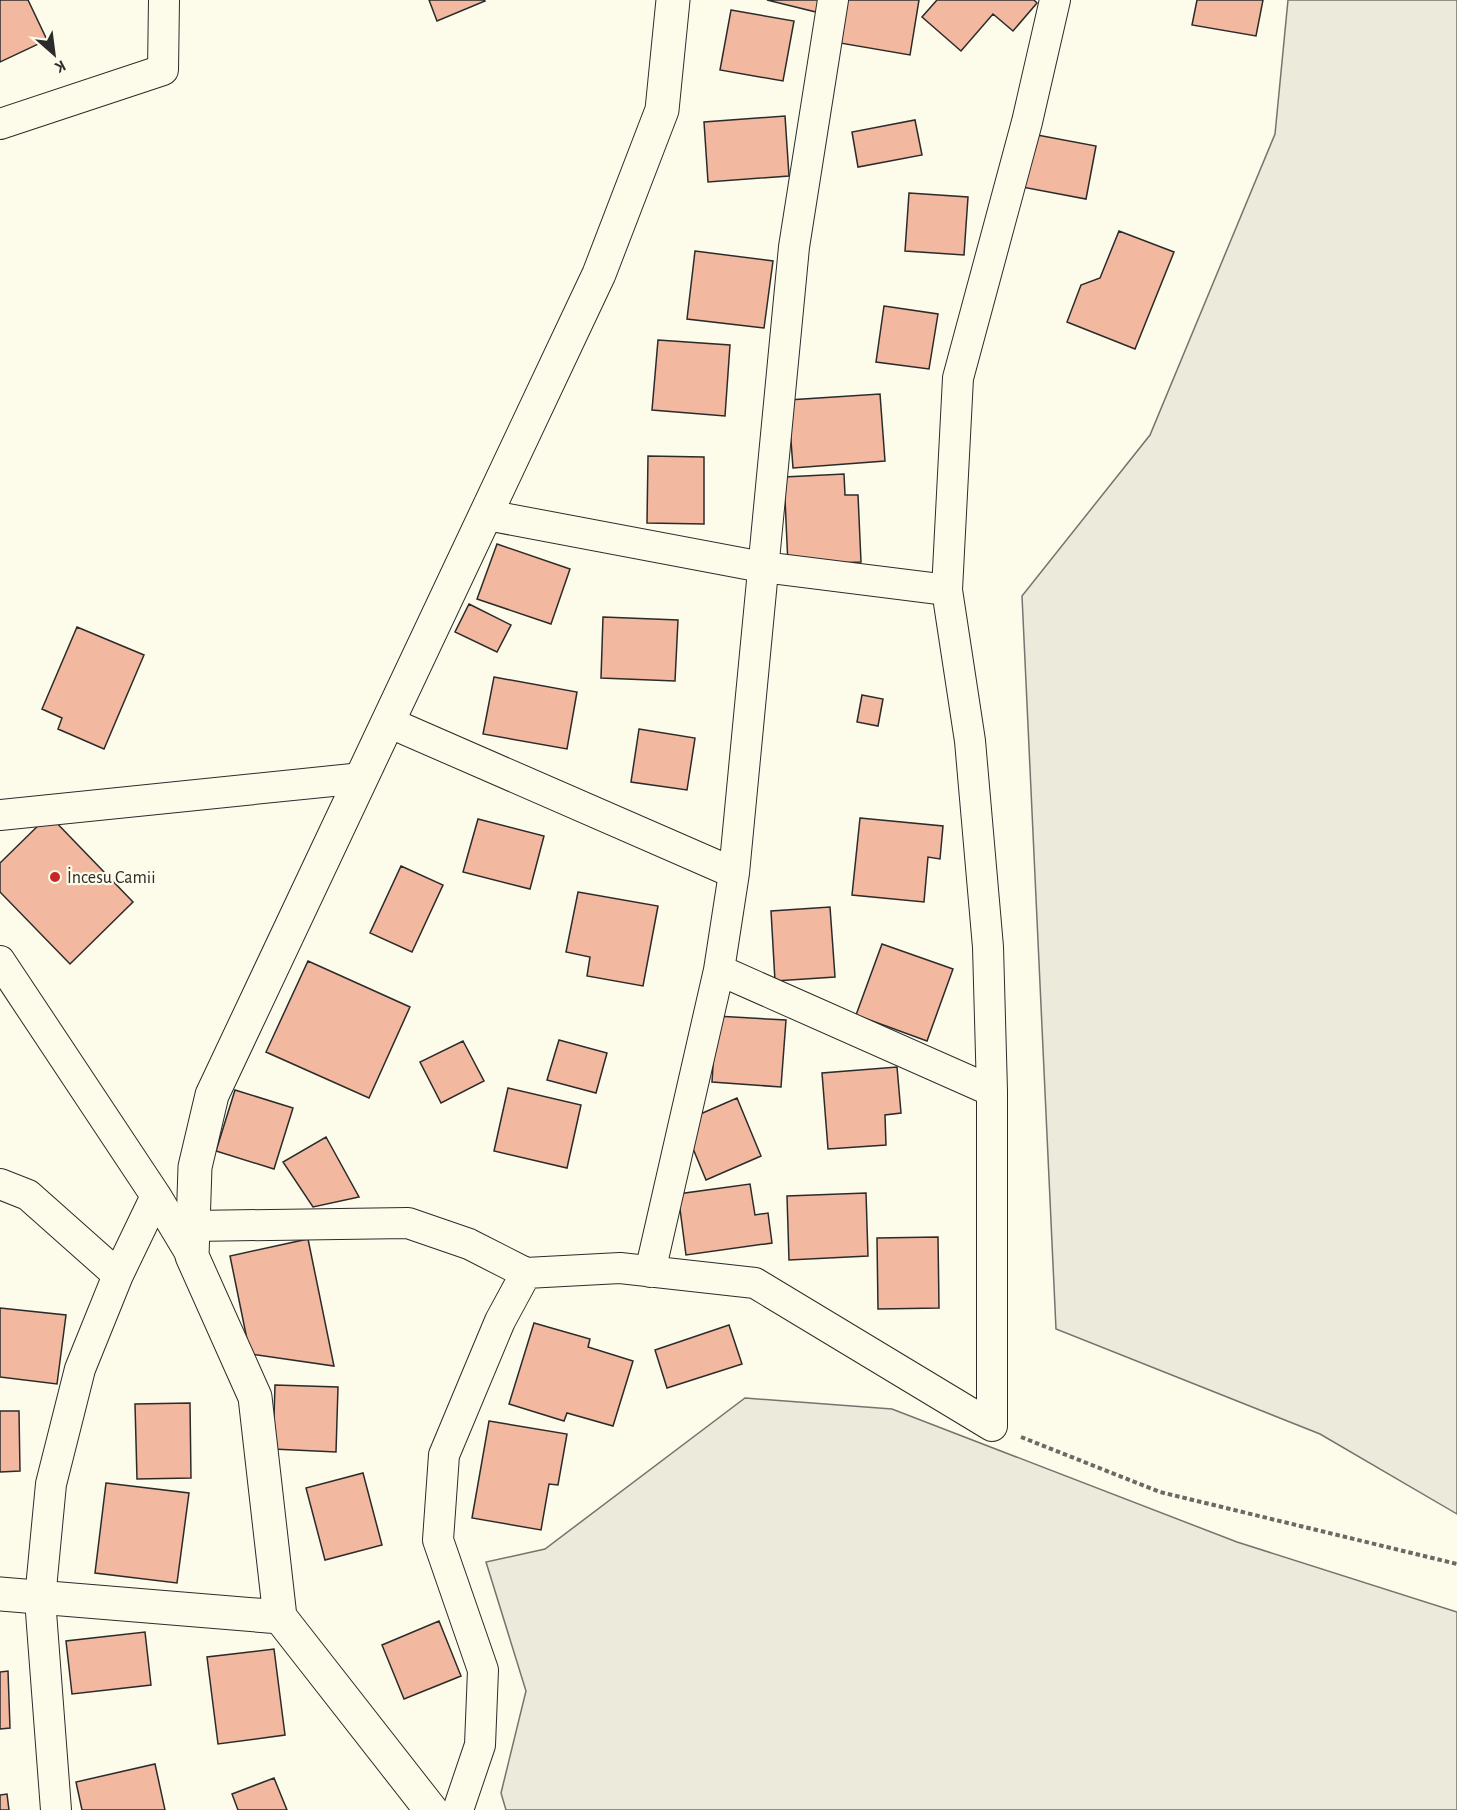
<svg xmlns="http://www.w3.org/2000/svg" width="1457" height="1810" viewBox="0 0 1457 1810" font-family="'Alegreya Sans',sans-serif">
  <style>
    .green { fill: #ecebdb; stroke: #74746e; stroke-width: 1.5 }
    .building { fill: #f2b8a0; stroke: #2b2b2b; stroke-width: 1.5 }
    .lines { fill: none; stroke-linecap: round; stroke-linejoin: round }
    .street-casing { stroke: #2b2b2b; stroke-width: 32 }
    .secondary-casing { stroke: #2b2b2b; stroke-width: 35 }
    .path { stroke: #6a6964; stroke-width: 4; stroke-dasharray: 4.5 3; stroke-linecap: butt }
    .street { stroke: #fdfbea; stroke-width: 30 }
    .secondary { stroke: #fdfbea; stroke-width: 33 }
    .poi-dot { fill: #c62828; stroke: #fdfbea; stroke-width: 2 }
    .labels { text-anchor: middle; stroke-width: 4.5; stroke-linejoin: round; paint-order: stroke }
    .poi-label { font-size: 18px; fill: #2b2b2b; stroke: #fdfbea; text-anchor: start }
  </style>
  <rect width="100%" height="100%" fill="#fdfbea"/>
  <path class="green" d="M1288 0H1457V1514L1320 1434 1056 1329 1022 596 1150 435 1275 134Z
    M745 1398 892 1409 1237 1542 1457 1612V1810H506L501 1793 526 1691 486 1562 545 1549Z"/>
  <path class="building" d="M0 0H28L47 40 0 62Z
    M429 0H484L485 1 437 21Z
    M767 0H823L820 13Z
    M841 0H919L910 55 834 42Z
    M937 0H1034L1037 3 1013 31 993 14 961 51 922 17Z
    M1197 0H1263L1256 36 1192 25Z
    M731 10 794 21 783 81 720 70Z
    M785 116 789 176 708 182 704 122Z
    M915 120 922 155 858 167 852 132Z
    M1032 134 1096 146 1086 199 1022 187Z
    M909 193 968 197 964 255 905 251Z
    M1119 231 1174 252 1135 349 1067 322 1081 285 1100 278Z
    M695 251 773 261 764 328 687 319Z
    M884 306 938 314 929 369 876 362Z
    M658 340 730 345 725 416 652 410Z
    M880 394 885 461 793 468 788 400Z
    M648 456 704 457V524L647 523Z
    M844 474 845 495H858L861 562 788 565 784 477Z
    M497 544 570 569 551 624 477 599Z
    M469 604 511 625 497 652 455 632Z
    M603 617 678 620 675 681 601 678Z
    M77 627 144 655 104 749 58 729 62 718 42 709Z
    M494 677 577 692 567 749 483 734Z
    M862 695 883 699 878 726 857 722Z
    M639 729 695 738 687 790 631 782Z
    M49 815 133 902 70 964 0 892V863Z
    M860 818 943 826 940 859 928 857 924 902 852 895Z
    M478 819 544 836 530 889 463 872Z
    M401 866 443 885 412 952 370 933Z
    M578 892 658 906 643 986 587 976 590 957 566 952Z
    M830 907 835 977 775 981 771 911Z
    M882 944 953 969 927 1041 856 1015Z
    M308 961 410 1007 369 1098 266 1052Z
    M716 1016 786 1020 781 1087 712 1082Z
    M559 1040 607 1053 596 1093 547 1080Z
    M463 1041 484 1081 441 1103 420 1062Z
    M897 1067 901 1113 885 1115 886 1145 828 1149 822 1073Z
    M508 1088 581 1105 567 1168 494 1151Z
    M235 1090 293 1108 274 1169 216 1151Z
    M737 1098 761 1156 706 1180 682 1122Z
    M326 1137 359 1197 313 1207 283 1162Z
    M750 1184 755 1215 768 1213 772 1243 686 1255 678 1194Z
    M866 1193 868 1256 789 1260 787 1196Z
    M938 1237 939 1308 878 1309 877 1238Z
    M308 1239 334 1366 250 1354 230 1256Z
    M0 1308 66 1315 57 1384 0 1377Z
    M534 1323 590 1339 588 1347 633 1361 613 1426 567 1413 564 1421 509 1404Z
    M729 1325 742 1364 667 1388 655 1350Z
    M275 1385 338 1387 336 1452 273 1449Z
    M190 1403 191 1478 137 1479 135 1404Z
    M0 1411H19L20 1471 0 1472Z
    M489 1421 567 1434 558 1485 549 1484 541 1530 472 1518Z
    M363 1473 382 1545 325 1560 306 1488Z
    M106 1483 189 1493 177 1583 95 1573Z
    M439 1621 461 1676 404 1699 382 1645Z
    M145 1632 151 1685 72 1694 66 1641Z
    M274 1649 285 1735 218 1744 207 1657Z
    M8 1671 10 1728 0 1729V1672Z
    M155 1764 165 1810H82L76 1782Z
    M274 1778 287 1810H238L232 1794Z
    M7 1794 9 1810H0V1795Z"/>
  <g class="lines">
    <defs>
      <path id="street" d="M0 124 163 70 164 0
        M487 515 762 567 947 590
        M388 722 734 873
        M0 815 362 778
        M0 961 156 1196 192 1256
        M719 970 992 1091
        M0 1184 28 1195 118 1275
        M193 1226 408 1223 469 1244 526 1273 620 1268 755 1283 992 1426
        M650 1272 719 970 734 873 794 247 833 0
        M992 1426V1091L988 947 970 741 947 590 958 378 1027 122 1055 0
        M56 1810 40 1599 51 1484 80 1369 118 1275 156 1196
        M458 1810 480 1745 483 1670 438 1540 444 1455 500 1321 526 1273"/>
      <path id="secondary" d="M0 1594 280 1617
        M431 1810 280 1617 255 1397 192 1256 195 1167 212 1095 599 274 662 110 673 0"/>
    </defs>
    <use href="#street" class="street-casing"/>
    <use href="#secondary" class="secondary-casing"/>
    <path class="path" d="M1021 1437 1160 1492 1457 1564"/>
    <use href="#street" class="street"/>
    <use href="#secondary" class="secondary"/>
  </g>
  <circle class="poi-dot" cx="55" cy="877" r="6"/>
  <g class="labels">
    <g class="poi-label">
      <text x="67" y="883">İncesu Camii</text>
    </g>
  </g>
  <g transform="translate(54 54) rotate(152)" stroke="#fdfbea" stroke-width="4.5" paint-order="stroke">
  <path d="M0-4.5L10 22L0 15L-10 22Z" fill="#2b2b2b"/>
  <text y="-9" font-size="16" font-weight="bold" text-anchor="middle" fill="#2b2b2b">K</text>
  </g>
</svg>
